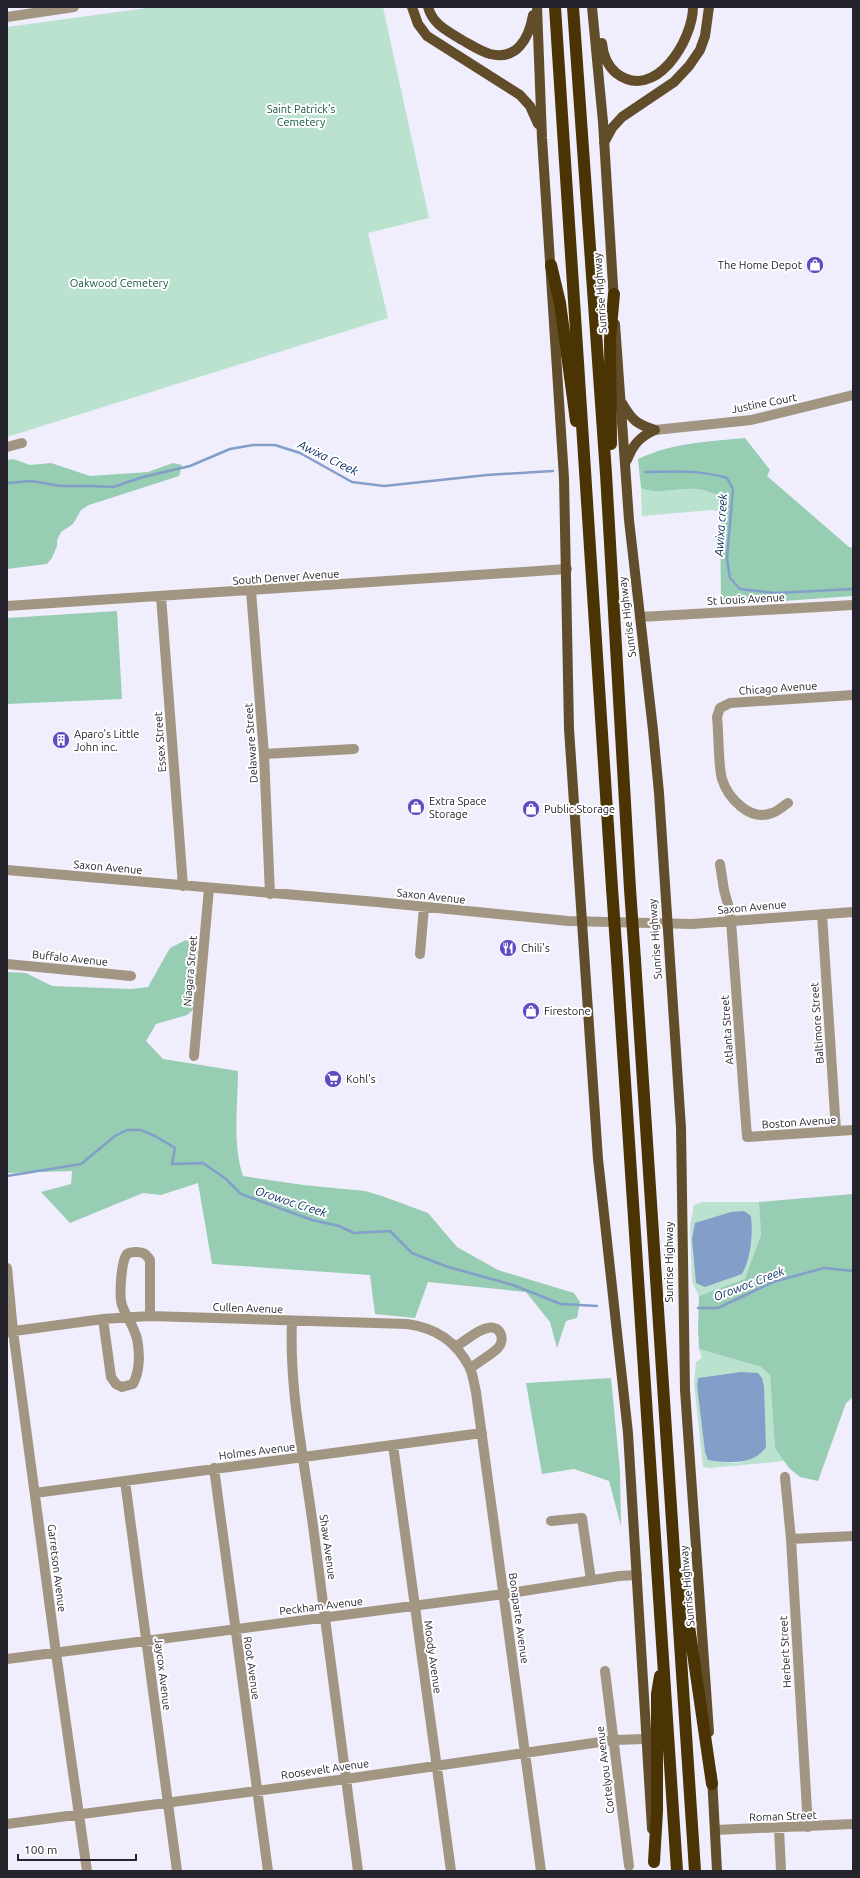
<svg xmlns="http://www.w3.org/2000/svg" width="860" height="1878" viewBox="0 0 860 1878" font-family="Ubuntu,sans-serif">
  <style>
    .green { fill: #bae2cf; fill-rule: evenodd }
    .forest { fill: #96cdb3 }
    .water { fill: #839ec8 }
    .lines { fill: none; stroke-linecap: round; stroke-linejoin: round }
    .stream { stroke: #839ec8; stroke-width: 2.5 }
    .minor { stroke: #a29683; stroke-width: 10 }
    .major { stroke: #624d2a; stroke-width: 10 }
    .highway { stroke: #4b3403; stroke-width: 12 }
    .highway-bridge { stroke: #4b3403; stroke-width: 12 }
    .labels { text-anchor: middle; stroke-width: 4; stroke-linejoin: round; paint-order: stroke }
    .park-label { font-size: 11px; fill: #13583f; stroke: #fff }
    .poi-label { font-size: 11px; fill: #25232c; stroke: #fff; text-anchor: start }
    .street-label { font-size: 11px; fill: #25232c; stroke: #fff }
    .water-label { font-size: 12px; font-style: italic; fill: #103265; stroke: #fff }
  </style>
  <rect width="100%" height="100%" fill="#f0eefd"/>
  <path class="green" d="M154 7H383L429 218 368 233 388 318 7 437V27Z
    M641 488C664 498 689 480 716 495L720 512 712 510 642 516Z
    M702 1202H759L761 1235 745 1280 699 1296 692 1282 690 1225 694 1205Z
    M699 1349 761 1367 770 1375 775 1447 785 1461 710 1468 703 1467 694 1383 696 1362 702 1358ZM698 1378 766 1444V1447C759 1458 737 1466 724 1462 717 1460 711 1455 705 1452L697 1386Z"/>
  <path class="forest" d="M745 438 770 470 767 476 849 547 853 548V596L725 605 721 599 720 512 716 495C689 480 664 498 641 488L638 459C675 442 706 442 745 438Z
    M13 459 30 465 51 463 90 476 148 472 173 463 182 465 179 476 89 505 81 510 73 524 61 532 57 540V546L52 558 47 564 7 569V460Z
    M117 611 122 699 7 704V618Z
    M186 940 198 947 194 1009 187 1015 156 1024 146 1041 163 1059 238 1071C238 1105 232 1143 243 1176L303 1185 365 1191 382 1196 428 1213 457 1247 498 1270 574 1293 580 1302 577 1318 566 1321 557 1348 550 1322 526 1292 428 1282 415 1318 375 1314 370 1275 212 1264 198 1183 161 1195 143 1193 70 1223 41 1192 71 1184 72 1171 7 1173V972L26 973 52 986 131 989 148 987 170 948Z
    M853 1194V1397L846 1403 818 1481 800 1477 789 1468 775 1448 770 1375 761 1367 699 1349 698 1328 699 1296 745 1279 761 1235 759 1202Z
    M611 1378 620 1471 621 1526 609 1481 574 1469 542 1474 526 1383Z"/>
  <path class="water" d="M744 1211 751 1216C753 1235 751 1258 742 1274L705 1287 696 1283 692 1239 695 1223 731 1212Z
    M741 1372 758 1373 762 1378 764 1387 766 1447C754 1466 727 1463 708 1460L705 1452 697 1386 698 1378Z"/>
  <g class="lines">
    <path class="stream" d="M645 472C672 471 700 470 727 478L733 489 727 559 730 578 740 589 775 593 853 589
      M7 483 32 481 60 486H91L113 487 143 477 190 466 230 449 253 445H275L300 453 352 482 384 486 487 475 553 471
      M7 1176 81 1164 115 1136 127 1130H141L155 1136 175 1148 172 1164 203 1163 226 1179 241 1194 312 1220 339 1226 354 1233 390 1231 412 1253 448 1267 513 1285 561 1304 597 1306
      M698 1308H718L773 1282 824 1268 853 1271"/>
    <path class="minor" d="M7 17 74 7
      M655 430 751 420 853 395
      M7 447 22 443
      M251 591 264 754 270 894
      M161 596 183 886
      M7 606 567 569
      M640 617 853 605
      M264 754 354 749
      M788 803C783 806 778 811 772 813 750 822 728 798 722 779 718 765 719 734 717 717L720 708 730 703 853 695
      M720 864 724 890 729 908 731 921 747 1137 853 1130
      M7 870 377 902 568 921 692 924 853 912
      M822 914 836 1131
      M420 954 424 907
      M7 964 131 976
      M194 1056 209 888
      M7 1268 13 1331 56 1653 87 1871
      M103 1319 111 1377 116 1384 122 1387 133 1384C140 1371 140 1353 137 1339 134 1326 126 1317 122 1305 119 1297 121 1261 127 1254 130 1252 132 1252 136 1252 144 1252 146 1254 150 1260V1316
      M292 1322C289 1390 304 1458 313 1526 328 1641 343 1756 358 1871
      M7 1332 103 1319 150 1316 407 1324C436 1328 456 1341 470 1368 473 1375 474 1384 476 1392L541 1871
      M455 1347C466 1341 476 1330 488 1328 500 1325 506 1339 498 1348 490 1356 479 1361 470 1369
      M393 1445 451 1871
      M214 1468 268 1871
      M785 1477 791 1539 808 1827
      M125 1481 177 1871
      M35 1493 482 1433
      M551 1521 582 1518 591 1580
      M791 1539 853 1536
      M7 1659 504 1594 619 1576 637 1575
      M605 1671 629 1866
      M7 1824 346 1779 614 1740 646 1739
      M779 1828 781 1871
      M715 1830 853 1824"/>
    <path class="major" d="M412 7 418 24 427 36 520 95 530 106 538 124
      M428 7C433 25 448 31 462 40 471 45 480 51 490 54 517 61 529 38 533 15
      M537 7 542 138 564 478 569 729 598 1159 628 1433 652 1829
      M592 7 603 122 614 302
      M602 43C603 55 607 65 616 73 655 103 693 40 693 7
      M604 143 612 128 622 117 674 82 689 66 700 50 705 36 709 7
      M615 324 629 520 653 730 659 793 681 1128 685 1390 709 1732
      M622 403C632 420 636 424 655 430
      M627 460C633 445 639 437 655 430
      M712 1776 717 1871"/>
    <path class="highway" d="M555 7 612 888
      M573 7 606 474 630 889
      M551 265 560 303 576 421
      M611 444 610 339 614 294
      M617 960 677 1871
      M635 960 695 1871
      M682 1578 712 1784
      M654 1862 657 1811V1694L660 1676"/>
    <path class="highway-bridge" d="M612 888 617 960
      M630 889 635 960"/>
  </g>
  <defs>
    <symbol id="shop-disc" viewBox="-11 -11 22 22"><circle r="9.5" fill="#6149c2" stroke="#fff"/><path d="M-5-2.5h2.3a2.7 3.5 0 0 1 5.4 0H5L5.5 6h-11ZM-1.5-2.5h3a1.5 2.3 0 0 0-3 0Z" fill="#fff"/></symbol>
    <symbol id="building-disc" viewBox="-11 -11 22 22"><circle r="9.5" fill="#6149c2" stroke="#fff"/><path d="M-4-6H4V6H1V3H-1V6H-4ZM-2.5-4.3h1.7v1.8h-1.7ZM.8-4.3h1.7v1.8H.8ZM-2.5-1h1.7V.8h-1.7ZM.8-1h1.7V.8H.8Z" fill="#fff"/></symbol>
    <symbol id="restaurant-disc" viewBox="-11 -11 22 22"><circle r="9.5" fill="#6149c2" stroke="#fff"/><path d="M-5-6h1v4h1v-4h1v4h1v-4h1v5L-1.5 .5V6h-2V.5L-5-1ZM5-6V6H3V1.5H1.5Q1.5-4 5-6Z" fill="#fff"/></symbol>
    <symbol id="supermarket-disc" viewBox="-11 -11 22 22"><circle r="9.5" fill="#6149c2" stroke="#fff"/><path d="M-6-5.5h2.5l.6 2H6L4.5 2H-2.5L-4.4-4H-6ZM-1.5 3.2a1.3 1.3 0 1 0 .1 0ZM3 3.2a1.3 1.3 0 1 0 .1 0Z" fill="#fff"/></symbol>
  </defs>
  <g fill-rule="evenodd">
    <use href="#shop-disc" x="805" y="255" width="20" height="20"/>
    <use href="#building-disc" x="51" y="730" width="20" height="20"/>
    <use href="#shop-disc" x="406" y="797" width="20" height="20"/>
    <use href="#shop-disc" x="521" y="799" width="20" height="20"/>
    <use href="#restaurant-disc" x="498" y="938" width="20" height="20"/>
    <use href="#shop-disc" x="521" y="1001" width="20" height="20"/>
    <use href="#supermarket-disc" x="323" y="1069" width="20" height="20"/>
  </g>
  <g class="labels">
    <g class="park-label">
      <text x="301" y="113">Saint Patrick's<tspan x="301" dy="13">Cemetery</tspan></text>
      <text x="119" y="287">Oakwood Cemetery</text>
    </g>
    <g class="poi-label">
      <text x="802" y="269" text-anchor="end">The Home Depot</text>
      <text x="74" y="738">Aparo's Little<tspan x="74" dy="13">John inc.</tspan></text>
      <text x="429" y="805">Extra Space<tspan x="429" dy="13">Storage</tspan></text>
      <text x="544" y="813">Public Storage</text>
      <text x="521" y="952">Chili's</text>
      <text x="544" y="1015">Firestone</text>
      <text x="346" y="1083">Kohl's</text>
    </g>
    <g class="street-label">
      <text transform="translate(600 293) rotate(-94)" y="4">Sunrise Highway</text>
      <text transform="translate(764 403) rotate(-11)" y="4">Justine Court</text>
      <text transform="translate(286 577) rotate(-4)" y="4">South Denver Avenue</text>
      <text transform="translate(746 599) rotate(-3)" y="4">St Louis Avenue</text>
      <text transform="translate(627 617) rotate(-97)" y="4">Sunrise Highway</text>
      <text transform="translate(778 688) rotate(-4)" y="4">Chicago Avenue</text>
      <text transform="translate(160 742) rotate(-94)" y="4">Essex Street</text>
      <text transform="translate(251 743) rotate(-94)" y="4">Delaware Street</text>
      <text transform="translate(108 867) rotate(5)" y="4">Saxon Avenue</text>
      <text transform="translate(431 896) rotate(6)" y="4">Saxon Avenue</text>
      <text transform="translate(752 907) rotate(-5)" y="4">Saxon Avenue</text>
      <text transform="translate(655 939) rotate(-94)" y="4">Sunrise Highway</text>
      <text transform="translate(70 958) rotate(6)" y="4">Buffalo Avenue</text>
      <text transform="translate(190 971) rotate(-85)" y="4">Niagara Street</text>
      <text transform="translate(817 1023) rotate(-94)" y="4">Baltimore Street</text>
      <text transform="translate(727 1030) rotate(-94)" y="4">Atlanta Street</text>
      <text transform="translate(799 1122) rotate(-4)" y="4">Boston Avenue</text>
      <text transform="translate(669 1262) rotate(-90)" y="4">Sunrise Highway</text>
      <text transform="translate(248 1308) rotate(2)" y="4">Cullen Avenue</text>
      <text transform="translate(257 1451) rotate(-7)" y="4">Holmes Avenue</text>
      <text transform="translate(328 1547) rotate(82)" y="4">Shaw Avenue</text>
      <text transform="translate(57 1568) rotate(83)" y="4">Garretson Avenue</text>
      <text transform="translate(687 1586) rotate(-95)" y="4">Sunrise Highway</text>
      <text transform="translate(321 1606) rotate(-7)" y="4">Peckham Avenue</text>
      <text transform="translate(519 1618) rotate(82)" y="4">Bonaparte Avenue</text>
      <text transform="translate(785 1652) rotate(-93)" y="4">Herbert Street</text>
      <text transform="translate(433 1657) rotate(82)" y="4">Moody Avenue</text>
      <text transform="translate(252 1668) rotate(82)" y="4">Root Avenue</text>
      <text transform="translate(163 1674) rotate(83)" y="4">Jaycox Avenue</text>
      <text transform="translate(325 1769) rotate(-8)" y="4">Roosevelt Avenue</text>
      <text transform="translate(605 1770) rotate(-97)" y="4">Cortelyou Avenue</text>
      <text transform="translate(783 1816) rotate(-2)" y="4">Roman Street</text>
    </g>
    <g class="water-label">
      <text transform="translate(328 458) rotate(26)" y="4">Awixa Creek</text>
      <text transform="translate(721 525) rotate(-86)" y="4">Awixa creek</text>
      <text transform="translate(291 1202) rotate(18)" y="4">Orowoc Creek</text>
      <text transform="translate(749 1284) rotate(-21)" y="4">Orowoc Creek</text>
    </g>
  </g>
  <rect width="860" height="1878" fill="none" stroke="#25232c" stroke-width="16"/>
  <path d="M18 1854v6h118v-6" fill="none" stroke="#25232c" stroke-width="2"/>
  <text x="24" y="1854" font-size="12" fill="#25232c" stroke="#ffffff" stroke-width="3" paint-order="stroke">100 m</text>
</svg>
